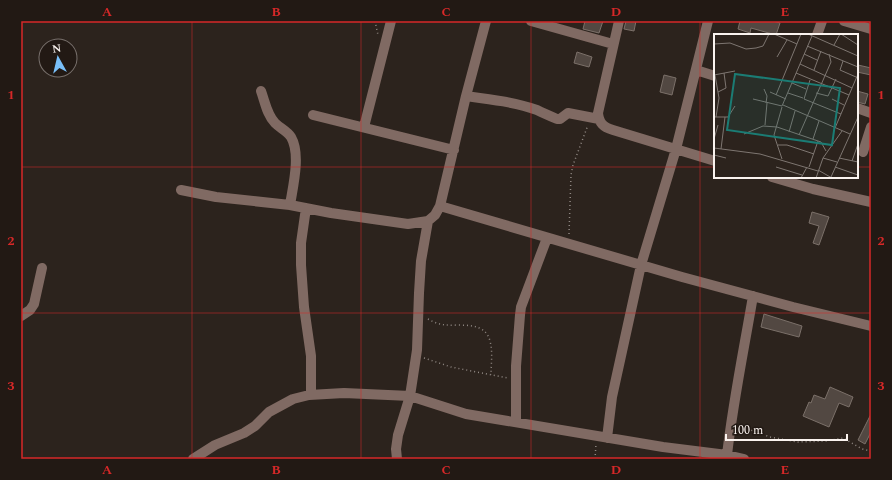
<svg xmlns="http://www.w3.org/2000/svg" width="892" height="480" viewBox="0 0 892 480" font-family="Spectral,serif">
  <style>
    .building { fill: #524842; stroke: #7b7069 }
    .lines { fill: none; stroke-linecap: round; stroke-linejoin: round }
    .path { stroke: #908883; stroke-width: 1.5; stroke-dasharray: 1 3; stroke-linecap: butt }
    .minor { stroke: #806a63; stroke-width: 10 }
    .grid { fill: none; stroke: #d62828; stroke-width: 1; stroke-opacity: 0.55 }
    .inset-road { fill: none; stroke: #7e7671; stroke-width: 1 }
    .view { fill: #1b7c74; fill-opacity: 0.15; stroke: #1b7c74; stroke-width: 2 }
    .inset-edge { fill: none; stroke: #faf3ef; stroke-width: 2 }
    .neatline { fill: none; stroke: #d62828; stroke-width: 1.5 }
    .grid-label { font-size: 13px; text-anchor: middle; font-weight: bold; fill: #d62828 }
  </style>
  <rect width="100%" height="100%" fill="#2c231d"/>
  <path class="building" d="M585 21H603L599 33 583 29Z
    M626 21H636L634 31 624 29Z
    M740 21H773L780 23 776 35 751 28 750 33 738 29Z
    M577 52 592 57 589 67 574 63Z
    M858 65 871 68V75L857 72Z
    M664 75 676 78 672 95 660 92Z
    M857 91 868 94 865 104 857 102Z
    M812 212 829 217 819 245 813 243 819 226 809 223Z
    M764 314 802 326 799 337 761 327Z
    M830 387 853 397 849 407 839 403 829 427 803 416 809 402 811 403 814 395 825 399Z
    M871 414V432L865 444 858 440Z"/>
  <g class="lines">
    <path class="path" d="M375 21 378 35
      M569 234 571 175 573 165 588 125
      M428 319C433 322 439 324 445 325 461 326 485 321 490 341 493 352 491 364 491 375
      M424 358 451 367 508 378
      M740 426 770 437 798 442 826 441 843 438 862 449 871 451
      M595 459 596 444"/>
    <path class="minor" d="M531 21 613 44
      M619 21 598 113C599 123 603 127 613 130L715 161
      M844 21 871 29
      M817 35 822 21
      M696 70 715 76
      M261 91C265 102 267 115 275 123 280 128 287 131 291 137 301 154 293 186 290 205
      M466 96C489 99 514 102 537 110 543 113 550 116 557 119H560L568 113 599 119
      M857 108 871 113
      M313 115 454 150
      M364 127 391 21
      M863 152 871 127
      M772 177 813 189 871 202
      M181 190 216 197 290 205 331 213 408 224 428 221 435 215 440 206 466 96 486 21
      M440 206 682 277 793 307 871 326
      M306 208 301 243V265L304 307 311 356V395
      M21 316 30 310 34 304 42 268
      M516 422V366L520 315 521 307 547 238
      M607 438 612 397 641 265 676 149 708 21
      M727 455C733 402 744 349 753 296
      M193 459 215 445 244 433 255 426 269 412 293 399 309 395 344 393 410 396 466 414 663 447 727 455 744 459
      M397 459 396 449 398 435 410 396 417 350 419 293 421 261 428 221"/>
  </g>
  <path class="grid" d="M192 21V459M361 21V459M531 21V459M700 21V459M21 167H715M857 167H871M21 313H871"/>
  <g transform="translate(714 34)">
    <rect width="144" height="144" fill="#2c231d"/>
    <path class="inset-road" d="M60 0 83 10M94 0 144 22M127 0 144 11M0 10 16 9 32 15 42 14 49 12 55 0M120 11 126 0M93 12 144 33M90 20 103 26M63 23 73 6M129 27 126 36 142 43M86 30 138 54M100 36 107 17M82 39 135 61M0 41 21 37M1 41 5 64 2 83M96 46 90 65 127 80M78 49 92 55M50 55 53 62 52 69M4 58 12 54 10 39M56 58 72 65M74 59 89 64M102 59 114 62 122 45M62 61 87 0M39 65 68 72 98 2M118 65 130 71M69 71 136 100M68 73 60 101 68 125M0 83H14L21 72M51 91 53 69M121 94 144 40M75 98 81 77M30 100 49 92 63 93 107 108 112 117M85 101 117 28 115 20M0 105 4 91M99 105 105 87M64 111H73L100 120M0 114 46 120 104 137M7 115 11 83M0 121 12 124M109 124 128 97M125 124 144 128M138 127 144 110M62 133 88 141M95 133 104 107M121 133 144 141M104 136 118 144M117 143 144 83M87 144 93 133M102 144 109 124 123 128"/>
    <path class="view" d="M21 40 126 54 118 111 13 96Z"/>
    <rect width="144" height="144" class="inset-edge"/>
  </g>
  <rect width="892" height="480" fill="none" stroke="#221914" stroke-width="44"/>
  <g transform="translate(58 58) rotate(352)"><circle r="19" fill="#221914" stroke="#78706c"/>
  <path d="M0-3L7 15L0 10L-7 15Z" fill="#79bff8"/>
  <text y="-6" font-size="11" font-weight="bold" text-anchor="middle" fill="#faf3ef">N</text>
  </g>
  <path d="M726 434v6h121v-6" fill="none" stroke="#faf3ef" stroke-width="2"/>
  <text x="732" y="434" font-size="12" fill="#faf3ef" stroke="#221914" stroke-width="3" paint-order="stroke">100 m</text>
  <rect x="22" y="22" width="848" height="436" class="neatline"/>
  <g class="grid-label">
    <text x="107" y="16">A</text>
    <text x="276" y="16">B</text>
    <text x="446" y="16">C</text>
    <text x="616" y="16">D</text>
    <text x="785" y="16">E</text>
    <text x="11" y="99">1</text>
    <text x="881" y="99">1</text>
    <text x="11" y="245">2</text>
    <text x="881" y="245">2</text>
    <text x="11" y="390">3</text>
    <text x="881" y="390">3</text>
    <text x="107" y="474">A</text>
    <text x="276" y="474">B</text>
    <text x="446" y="474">C</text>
    <text x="616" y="474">D</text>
    <text x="785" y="474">E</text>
  </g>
</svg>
